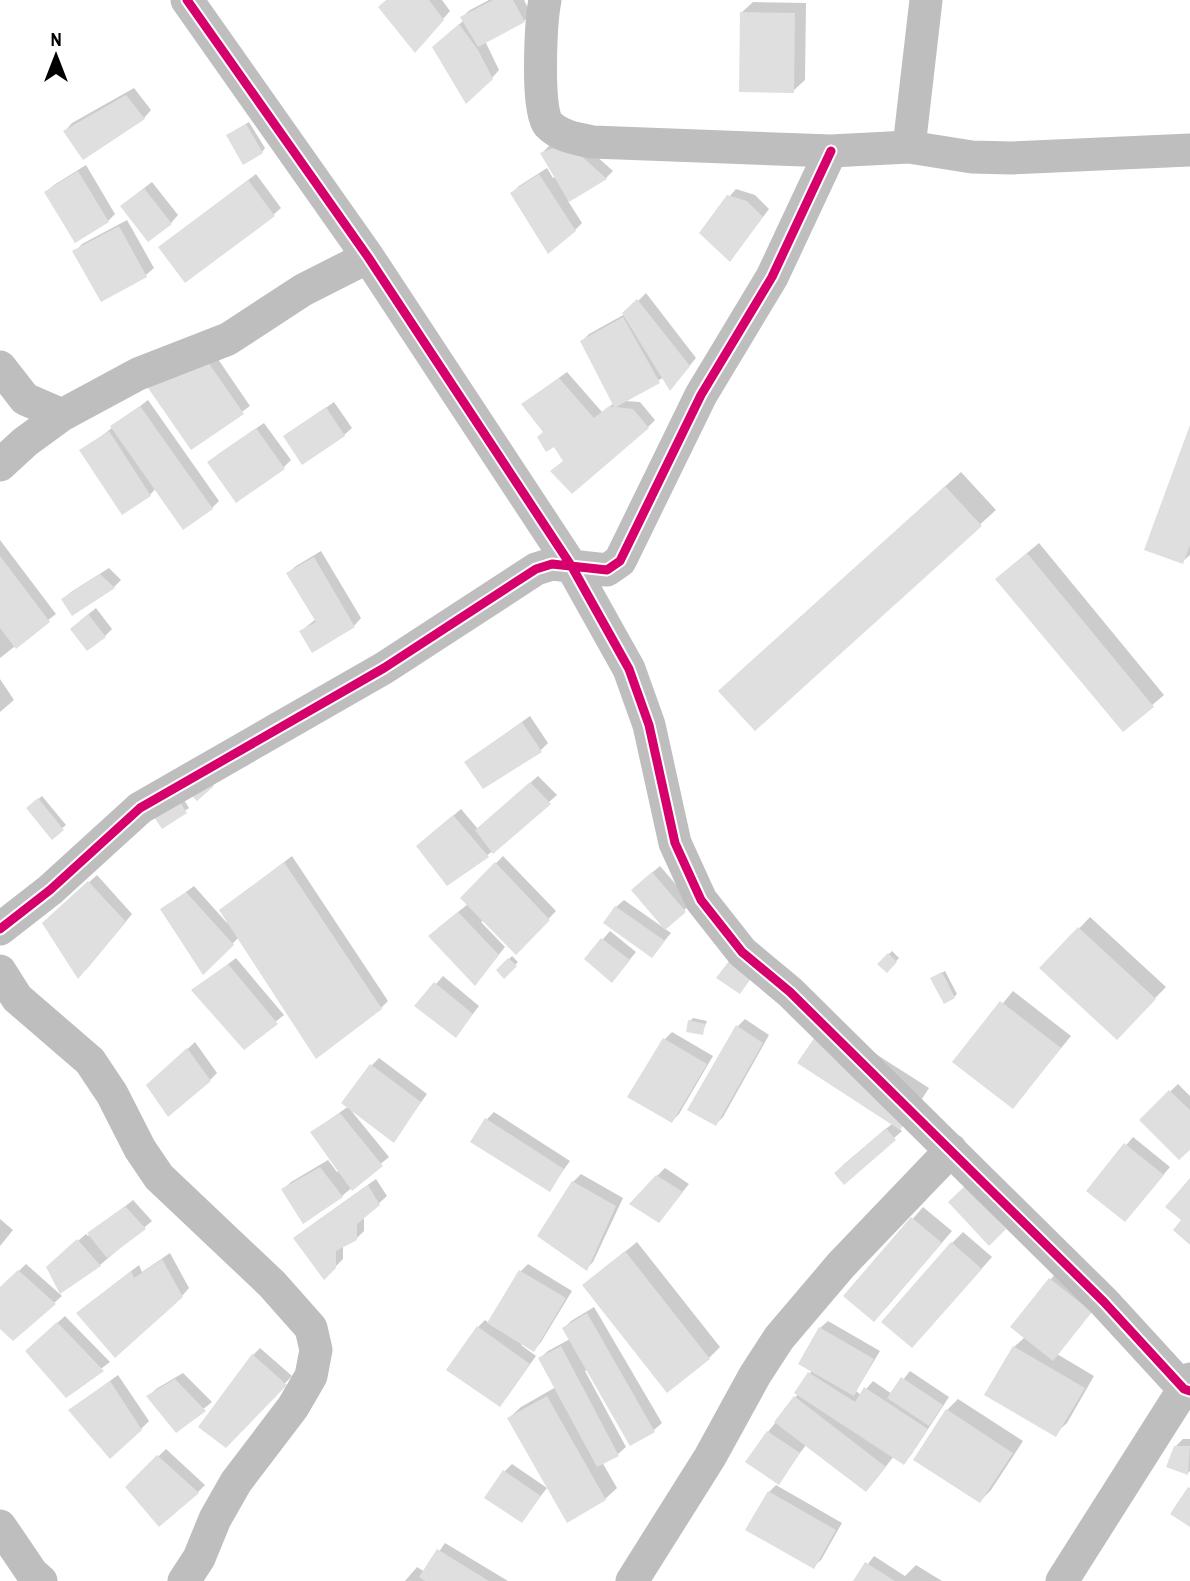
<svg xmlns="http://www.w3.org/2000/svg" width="1190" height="1581" viewBox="0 0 1190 1581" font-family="'Archivo Narrow',sans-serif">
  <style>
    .shadow { fill: #0003 }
    .building { fill: #dfdfdf }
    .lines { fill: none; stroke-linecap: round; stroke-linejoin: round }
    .street { stroke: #bebebe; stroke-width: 33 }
    .cycleway-casing { stroke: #fff; stroke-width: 13 }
    .cycleway { stroke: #d6006c; stroke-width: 9 }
  </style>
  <rect width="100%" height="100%" fill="#fff"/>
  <path class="shadow" d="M388 0H442L450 11 422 43Z
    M489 0H524L531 14 524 21 485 41 499 70 492 78 442 40 464 20 462 17 470 10Z
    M753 2 806 3 805 80 793 91 741 13Z
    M134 88 151 110 144 118 65 131 72 123Z
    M249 122 265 148 262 152 231 133Z
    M575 137 613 171 606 178 568 201 582 223 575 230 512 193 519 186 547 168 553 178 556 177 542 153 549 146Z
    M86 165 115 214 108 221 46 192 54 185Z
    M256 174 281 208 273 215 160 247Z
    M152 182 178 215 171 223 130 199Z
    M736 189 755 195 769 209 730 260 729 197Z
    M127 220 154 268 146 275 102 300 75 252 82 244Z
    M646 293 696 358 677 381 664 377 625 401 640 402 655 420 648 427 564 460 523 404 567 372 602 412 614 403 582 341 589 334 625 314Z
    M207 343 250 406 192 448Z
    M148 400 219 501 212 508 156 488 150 495 82 451Z
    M334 402 352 428 344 435 285 437Z
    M264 423 291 460 283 468 217 455Z
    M1190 429V555L1182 562Z
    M961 472 996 510 755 728 735 676Z
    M0 540 56 614 0 658Z
    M1039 543 1164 695 1123 730 1009 568Z
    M321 551 361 618 354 626 301 631 316 619 288 573 296 566Z
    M109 568 121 580 114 587 73 613 63 599 71 592Z
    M96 608 112 629 105 636 80 621Z
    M0 679 14 700 0 712Z
    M530 716 548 743 540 751 466 762Z
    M538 776 557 795 493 851 448 883 426 839 461 809 478 829Z
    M181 795 189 808 162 826Z
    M42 796 66 825 52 837 28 808Z
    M292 856 388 1001 381 1008 239 937 204 973 163 909 194 886 227 923 229 921 221 910Z
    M503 856 556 911 516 953 484 920 481 922 505 947 475 984 438 928 468 904 462 898Z
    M660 866 692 903 665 927 641 882Z
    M97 875 132 914 86 970 52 916Z
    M624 900 671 933 652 956 616 907Z
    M1090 917 1166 987 1117 1037 1042 968Z
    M610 931 636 952 612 981 586 959Z
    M892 951 899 958 887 971 879 964Z
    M512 956 518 962 504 976 498 970Z
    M236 958 284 1015 244 1047 193 991Z
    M945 971 957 994 954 997 936 976Z
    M443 976 479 1006 456 1036 417 1006Z
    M1013 991 1071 1036 1013 1107 955 1062Z
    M693 1018 707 1021 702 1033 690 1021Z
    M745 1019 769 1035 723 1117 716 1124 690 1109 738 1026Z
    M829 1024 929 1088 911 1116 899 1128 902 1131 844 1182 843 1165 893 1123Z
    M672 1032 713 1056 679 1114 672 1121 665 1039Z
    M195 1042 217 1073 210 1080 149 1085Z
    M379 1058 427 1094 394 1140 349 1108 389 1157 342 1196 303 1222 283 1189 291 1182 328 1160 337 1172 340 1170 312 1132 349 1106 372 1065Z
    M1178 1084 1190 1096V1147L1141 1120Z
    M494 1112 570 1161 549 1190 487 1119Z
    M1133 1137 1170 1167 1125 1220 1088 1191Z
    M665 1168 689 1184 659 1221 657 1176Z
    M581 1174 623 1198 593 1262 586 1269 539 1236 573 1182Z
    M376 1179 387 1196 364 1217V1231L356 1239 343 1246V1259L324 1278 303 1231Z
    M133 1200 152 1221 100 1265 61 1291 56 1260 86 1234 88 1236Z
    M923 1207 952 1231 886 1308 846 1296Z
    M0 1219 13 1230 0 1246Z
    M963 1232 992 1257 923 1335 952 1243Z
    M637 1242 720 1347 709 1358 584 1285Z
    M170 1253 189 1288 182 1296 86 1306 139 1265 142 1272Z
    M26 1264 62 1296 13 1339 0 1327V1289Z
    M528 1264 572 1291 541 1342 534 1350 523 1343 521 1345 536 1356 507 1397 478 1327 485 1320 489 1323 521 1271Z
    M1057 1272 1097 1304 1057 1354 1094 1376 1067 1423 1055 1434 1014 1347 1025 1337 1050 1280Z
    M594 1307 662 1423 654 1430 631 1444 588 1369 585 1371 626 1447 618 1454 602 1462 617 1488 605 1499 509 1418 521 1407 556 1387 540 1358 548 1351 570 1339 564 1328 571 1321Z
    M65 1316 110 1362 66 1395 34 1344Z
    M828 1321 880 1351 856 1391 861 1395 873 1381 892 1394 910 1371 949 1397 911 1455 904 1462 894 1456 873 1483 806 1445 778 1482 768 1432 798 1394 812 1370 820 1328Z
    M260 1348 292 1376 226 1446 253 1355Z
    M183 1373 212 1402 176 1431 149 1396 156 1389Z
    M118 1375 149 1421 141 1429 70 1410Z
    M958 1399 1023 1441 991 1490 980 1501 947 1410Z
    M1183 1439H1190V1471L1188 1473 1175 1447Z
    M166 1449 205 1485 198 1492 127 1487Z
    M512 1464 547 1488 521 1521 505 1471Z
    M776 1485 842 1523 821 1560 813 1567 769 1492Z
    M445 1543 508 1581H405L417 1567 425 1572Z
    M874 1556 905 1576 916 1565 942 1581H855Z"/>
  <path class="building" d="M386 0H429L444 20 415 53 378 7Z
    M493 0H513L525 22 478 47 460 17Z
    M740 12 795 13 794 93 739 92Z
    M459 24 478 50 493 79 466 104 432 47Z
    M126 95 145 119 83 160 63 131Z
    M246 124 263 153 243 165 226 135Z
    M567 143 607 179 569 202 540 153Z
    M78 171 109 222 75 243 44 192Z
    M539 174 576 231 548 254 510 193Z
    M248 180 275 216 185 283 158 247Z
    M144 188 172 224 148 242 120 206Z
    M727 195 747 201 763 217 730 262 699 233Z
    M119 226 147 277 101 302 72 251Z
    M637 299 690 366 670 391 622 313Z
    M623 317 660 383 616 407 633 409 649 428 572 494 550 471 563 461 554 447 546 452 537 437 543 432 521 404 559 378 594 418 609 406 614 407 580 341Z
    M199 349 244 414 191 450 146 385Z
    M140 406 213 509 183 530 110 426Z
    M326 407 345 436 302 465 283 436Z
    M1190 425V545L1183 564 1144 550Z
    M256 428 285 469 236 503 207 462Z
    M109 431 151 496 122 515 79 450Z
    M945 486 982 526 755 731 718 691Z
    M1027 553 1154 707 1123 732 995 579Z
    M0 556 50 622 16 649 0 628Z
    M314 557 355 627 312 653 299 631 316 622 286 573Z
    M100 574 115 588 72 616 61 599Z
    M88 614 106 637 87 651 70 629Z
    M522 722 542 752 483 789 464 762Z
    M205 776 214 786 197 801 188 792Z
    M530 782 551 804 493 854 475 830Z
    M177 797 187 813 162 829 152 814Z
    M38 798 64 830 52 840 26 808Z
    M453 815 489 857 447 886 416 846Z
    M284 862 382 1009 316 1059 219 910Z
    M495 862 550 920 516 955 460 898Z
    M652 872 686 912 665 930 631 890Z
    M88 881 126 922 78 979 42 923Z
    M186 892 234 945 203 975 160 909Z
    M615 906 665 941 652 958 603 923Z
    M458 912 499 955 475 986 428 936Z
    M1078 927 1156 999 1117 1040 1039 968Z
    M601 938 630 960 612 983 584 959Z
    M888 953 897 962 887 973 877 964Z
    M508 958 517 966 504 979 496 970Z
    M729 961 752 977 740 994 716 978Z
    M228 964 278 1024 244 1050 191 990Z
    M942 972 955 998 944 1004 930 978Z
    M434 982 473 1014 456 1038 414 1006Z
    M1000 1001 1061 1048 1013 1109 952 1062Z
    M688 1020 705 1024 703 1035 686 1032Z
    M736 1025 763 1043 716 1126 687 1110Z
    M817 1034 919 1100 900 1130 797 1063Z
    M663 1038 707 1064 672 1123 627 1097Z
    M187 1048 211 1081 168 1117 146 1085Z
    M370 1064 421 1102 394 1143 341 1103Z
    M1169 1090 1190 1110V1150L1179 1160 1139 1120Z
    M340 1113 383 1166 352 1191 310 1132Z
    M485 1118 564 1169 550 1192 470 1142Z
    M886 1128 896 1140 844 1185 834 1173Z
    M1124 1143 1164 1175 1125 1222 1086 1191Z
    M320 1167 343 1197 303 1224 281 1189Z
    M656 1175 683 1192 659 1223 629 1204Z
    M1190 1178V1245L1173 1230 1181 1220 1165 1207Z
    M572 1181 616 1206 587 1271 537 1236Z
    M368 1185 380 1205 357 1224V1240L336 1251V1268L324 1280 293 1238Z
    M965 1186 1006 1229 989 1246 948 1202Z
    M125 1206 146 1229 107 1258 87 1233Z
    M911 1217 942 1243 874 1322 843 1296Z
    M77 1239 101 1266 60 1294 46 1267Z
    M951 1242 982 1269 912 1348 881 1322Z
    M625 1251 710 1359 667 1393 582 1285Z
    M162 1259 183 1297 115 1358 76 1313 131 1271 134 1278Z
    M18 1270 56 1304 13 1341 0 1329V1287Z
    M519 1270 566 1298 534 1352 487 1323Z
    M1049 1278 1092 1312 1053 1361 1010 1327Z
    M587 1313 655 1432 630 1446 562 1328Z
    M57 1322 104 1371 66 1398 25 1351Z
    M477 1326 530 1364 500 1407 446 1370Z
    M819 1327 874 1359 854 1396 798 1364Z
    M561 1346 619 1456 597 1467 538 1358Z
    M1013 1346 1085 1388 1056 1437 984 1395Z
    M252 1354 287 1385 226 1448 198 1427Z
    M808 1372 855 1402 864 1387 928 1429 904 1465 794 1393Z
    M901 1377 943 1405 929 1426 887 1398Z
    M175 1379 206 1411 176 1433 146 1396Z
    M110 1381 142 1430 110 1459 68 1410Z
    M547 1396 606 1500 567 1523 507 1418Z
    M794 1396 886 1467 866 1492 774 1422Z
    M946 1409 1013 1453 980 1503 913 1460Z
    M767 1431 800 1453 779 1485 745 1462Z
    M1174 1446H1190L1188 1475 1166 1467Z
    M157 1455 199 1493 159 1527 125 1487Z
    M503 1470 541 1496 522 1523 484 1498Z
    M1188 1487 1190 1488V1527L1170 1514Z
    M768 1491 836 1530 814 1569 745 1530Z
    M437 1549 489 1581H425L419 1577Z
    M865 1562 895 1581H853Z"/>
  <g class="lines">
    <path class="street" d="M187 0 368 257 572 567 629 669 649 725 675 843 701 900 742 952 790 992 1104 1302 1184 1389 1190 1391
      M545 0C541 20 536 110 548 124 559 136 577 139 593 142L831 151 909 147 972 157 1011 158 1190 150
      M909 147 926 0
      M0 367 25 399 62 415
      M0 465 25 442 62 415 138 374 228 339 303 290 368 257
      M0 929 50 890 140 808 384 668 536 569 552 564 607 570 620 561 701 395 772 277 831 151
      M0 971 17 998 90 1061 112 1094 140 1149 159 1177 272 1284 311 1328 316 1350 311 1376 293 1407 236 1482 215 1519 199 1558 184 1581
      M0 1526 32 1573 41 1581
      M632 1581 710 1457 755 1375 779 1338 841 1265 951 1150
      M1062 1581 1190 1379"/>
    <defs>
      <path id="cycleway" d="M187 0 368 257 572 567 629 669 649 725 675 843 701 900 742 952 790 992 1104 1302 1184 1389 1190 1391
        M0 929 50 890 140 808 384 668 536 569 552 564 607 570 620 561 701 395 772 277 831 151"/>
    </defs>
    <use href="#cycleway" class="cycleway-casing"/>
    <use href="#cycleway" class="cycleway"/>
  </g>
  <g transform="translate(56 56)" stroke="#ffffff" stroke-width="5" paint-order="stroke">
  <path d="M0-5L12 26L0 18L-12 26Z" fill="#000000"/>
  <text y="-10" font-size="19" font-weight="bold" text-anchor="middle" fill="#000000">N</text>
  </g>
</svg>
